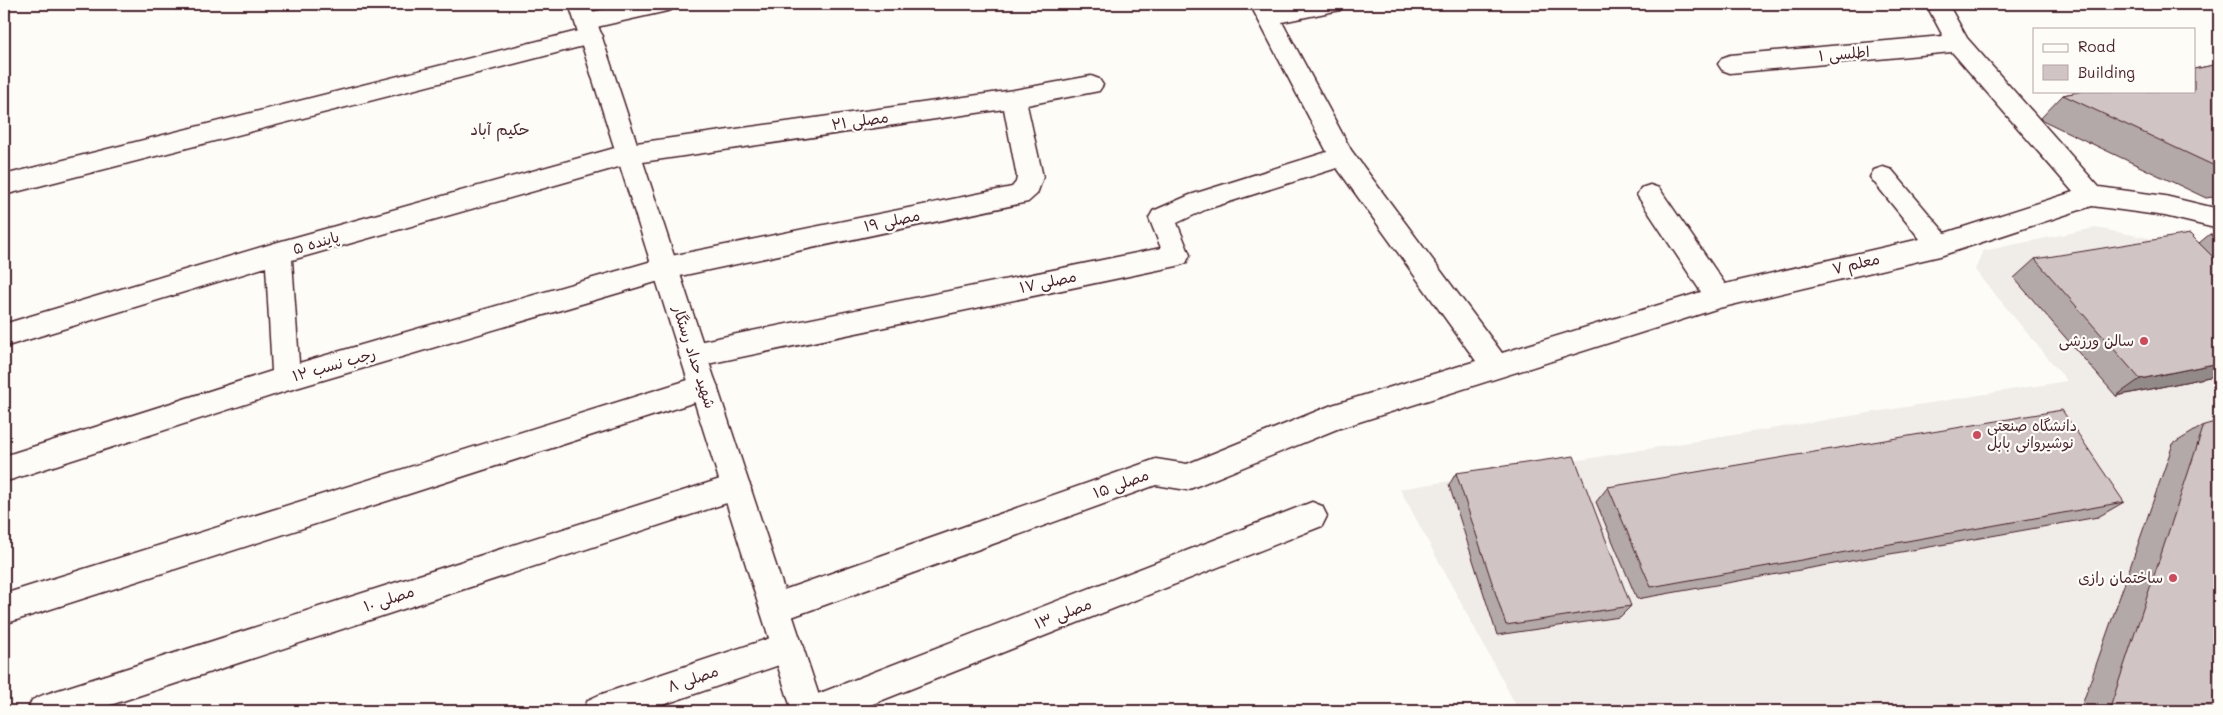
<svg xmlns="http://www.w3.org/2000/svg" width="2223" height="715" viewBox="0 0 2223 715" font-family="Mali,'Playpen Sans Arabic',sans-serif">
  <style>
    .built { fill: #f0ece8 }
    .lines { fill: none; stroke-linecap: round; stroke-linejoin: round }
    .minor-casing { stroke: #4a1f2b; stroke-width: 3 }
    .major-casing { stroke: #4a1f2b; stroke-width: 3 }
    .minor { fill: #fdfcf7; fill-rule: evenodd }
    .major { fill: #fdfcf7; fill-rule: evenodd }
    .wall { fill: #b3a9a9; stroke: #4a1f2b }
    .shaded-wall { fill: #928a89; stroke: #4a1f2b }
    .building { fill: #d0c5c4; stroke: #4a1f2b }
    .poi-dot { fill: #d1495b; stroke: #fdfcf7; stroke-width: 2 }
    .labels { text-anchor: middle; stroke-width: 4.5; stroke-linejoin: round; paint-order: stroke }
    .street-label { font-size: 15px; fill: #4a1f2b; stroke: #fdfcf7 }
    .poi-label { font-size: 15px; fill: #4a1f2b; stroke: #fdfcf7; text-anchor: end }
    .neighbourhood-label { font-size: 16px; fill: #4a1f2b; stroke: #fdfcf7 }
  </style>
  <rect width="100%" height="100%" fill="#fdfcf7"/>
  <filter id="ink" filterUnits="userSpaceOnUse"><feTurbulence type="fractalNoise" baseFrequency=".02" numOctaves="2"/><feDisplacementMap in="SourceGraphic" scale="10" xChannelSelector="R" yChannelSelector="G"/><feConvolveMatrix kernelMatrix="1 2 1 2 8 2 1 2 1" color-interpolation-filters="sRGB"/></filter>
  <g filter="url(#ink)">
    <path class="built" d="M2095 228 2219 251V711H1519L1400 489 2067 381 1975 270 1983 251Z"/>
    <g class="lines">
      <defs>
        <path id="minor" d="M628 4H674L671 10 663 12 592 28 599 30 603 36 599 42 591 44 4 195V175L586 29 578 27 575 21 578 15Z
          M1250 4H1272L1274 8 1293 4H1343L1340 10 1282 22 1351 150 1502 353 1701 292 1637 195 1641 188 1650 185 1659 188 1725 284 1920 239 1870 177 1874 170 1883 167 1892 170 1945 233 2073 192 1952 52 1730 73 1722 70 1718 64 1722 58 1730 55 1943 36 1926 4H1948L1967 38 2099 187 2165 196 2219 209V229L2165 216 2092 206 1940 256 1719 308 1337 429 1187 490 1156 485 775 623 764 619 760 608 764 597 775 593 1156 459 1187 464 1332 405 1476 361 1337 168 1207 209 1177 223 1190 255 1186 263 1177 266 693 367 683 363 679 355 683 347 693 343 1161 248 1149 218 1153 211 1190 195 1327 152Z
          M1091 76 1099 79 1103 85 1099 91 1027 105 1043 177 1037 194 1028 202 666 279 286 391 4 482V456L272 371 266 267 4 347V324L278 242 629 144 1014 90ZM1004 109 1017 177 1016 182 1012 187 666 257 299 363 292 260 629 164Z
          M704 375 714 378 718 387 714 396 4 624V594Z
          M736 474 746 478 751 487 746 496 736 500 92 711H27L32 700 43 695Z
          M1312 502 1322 506 1327 516 1322 526 855 711H799L804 700 815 695Z
          M788 632 799 636 804 647 799 658 788 662 645 711H583L588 700 599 695Z"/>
        <path id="major" d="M569 4H591L824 711H792Z"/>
      </defs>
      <use href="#minor" class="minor-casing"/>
      <use href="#major" class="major-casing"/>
      <use href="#minor" class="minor"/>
      <use href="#major" class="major"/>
    </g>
    <path class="wall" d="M2219 64V196L2206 198 2040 119 2063 95Z
      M2210 234 2219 236V375L2116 396 2014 278 2035 259 2199 243Z
      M2204 425 2219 711H2080L2173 444Z
      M1456 473 1631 606 1620 617 1497 635 1449 485Z
      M1608 487 2124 502 2098 517 1637 599 1596 502Z"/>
    <path class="shaded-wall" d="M2219 363V375L2116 396 2140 379Z"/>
    <path class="building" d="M2219 64V168L2063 95 2083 91H2194V69Z
      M2190 234 2219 263V363L2140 379 2035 259Z
      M2210 234 2219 236V245Z
      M2062 410 2124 502 1651 587 1608 487Z
      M2219 421V711H2109L2204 425Z
      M1574 456 1631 606 1506 625 1456 473Z"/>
  </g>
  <g class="poi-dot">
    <circle cx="2144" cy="341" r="5"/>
    <circle cx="1977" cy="435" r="5"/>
    <circle cx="2173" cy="578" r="5"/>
  </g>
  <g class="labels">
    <g class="street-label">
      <text transform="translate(1844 54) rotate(-5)" y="5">اطلسی ۱</text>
      <text transform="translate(860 121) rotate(-8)" y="5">مصلی ۲۱</text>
      <text transform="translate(892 221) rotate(-12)" y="5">مصلی ۱۹</text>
      <text transform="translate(316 243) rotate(-16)" y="5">پاینده ۵</text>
      <text transform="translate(1856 264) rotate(-13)" y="5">معلم ۷</text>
      <text transform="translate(1048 282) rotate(-12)" y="5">مصلی ۱۷</text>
      <text transform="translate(694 357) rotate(72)" y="5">شهید حداد رستگار</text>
      <text transform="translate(334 365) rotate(-16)" y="5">رجب نسب ۱۲</text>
      <text transform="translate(1121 484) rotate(-20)" y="5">مصلی ۱۵</text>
      <text transform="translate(389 599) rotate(-18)" y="5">مصلی ۱۰</text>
      <text transform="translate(1063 614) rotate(-21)" y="5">مصلی ۱۳</text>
      <text transform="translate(693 679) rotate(-19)" y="5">مصلی ۸</text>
    </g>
    <g class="poi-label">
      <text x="2134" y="346">سالن ورزشی</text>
      <text x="1987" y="431" text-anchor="start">دانشگاه صنعتی<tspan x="1987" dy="17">نوشیروانی بابل</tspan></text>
      <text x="2163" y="583">ساختمان رازی</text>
    </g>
    <g class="neighbourhood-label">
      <text x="500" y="135">حکیم آباد</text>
    </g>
  </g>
  <rect width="2223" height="715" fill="none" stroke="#fdfcf7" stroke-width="20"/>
  <rect x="10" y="10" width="2203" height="695" fill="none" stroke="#4a1f2b" stroke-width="2" filter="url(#ink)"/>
  <rect x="2033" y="28" width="162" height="65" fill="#fdfcf7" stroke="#b5a4a5"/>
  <rect x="2043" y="44" width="25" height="8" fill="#fdfcf7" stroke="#b5a4a5"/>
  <text x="2078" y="52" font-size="15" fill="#4a1f2b">Road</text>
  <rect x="2043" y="65" width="25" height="15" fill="#d0c5c4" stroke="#b5a4a5"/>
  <text x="2078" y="78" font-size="15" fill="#4a1f2b">Building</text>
</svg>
